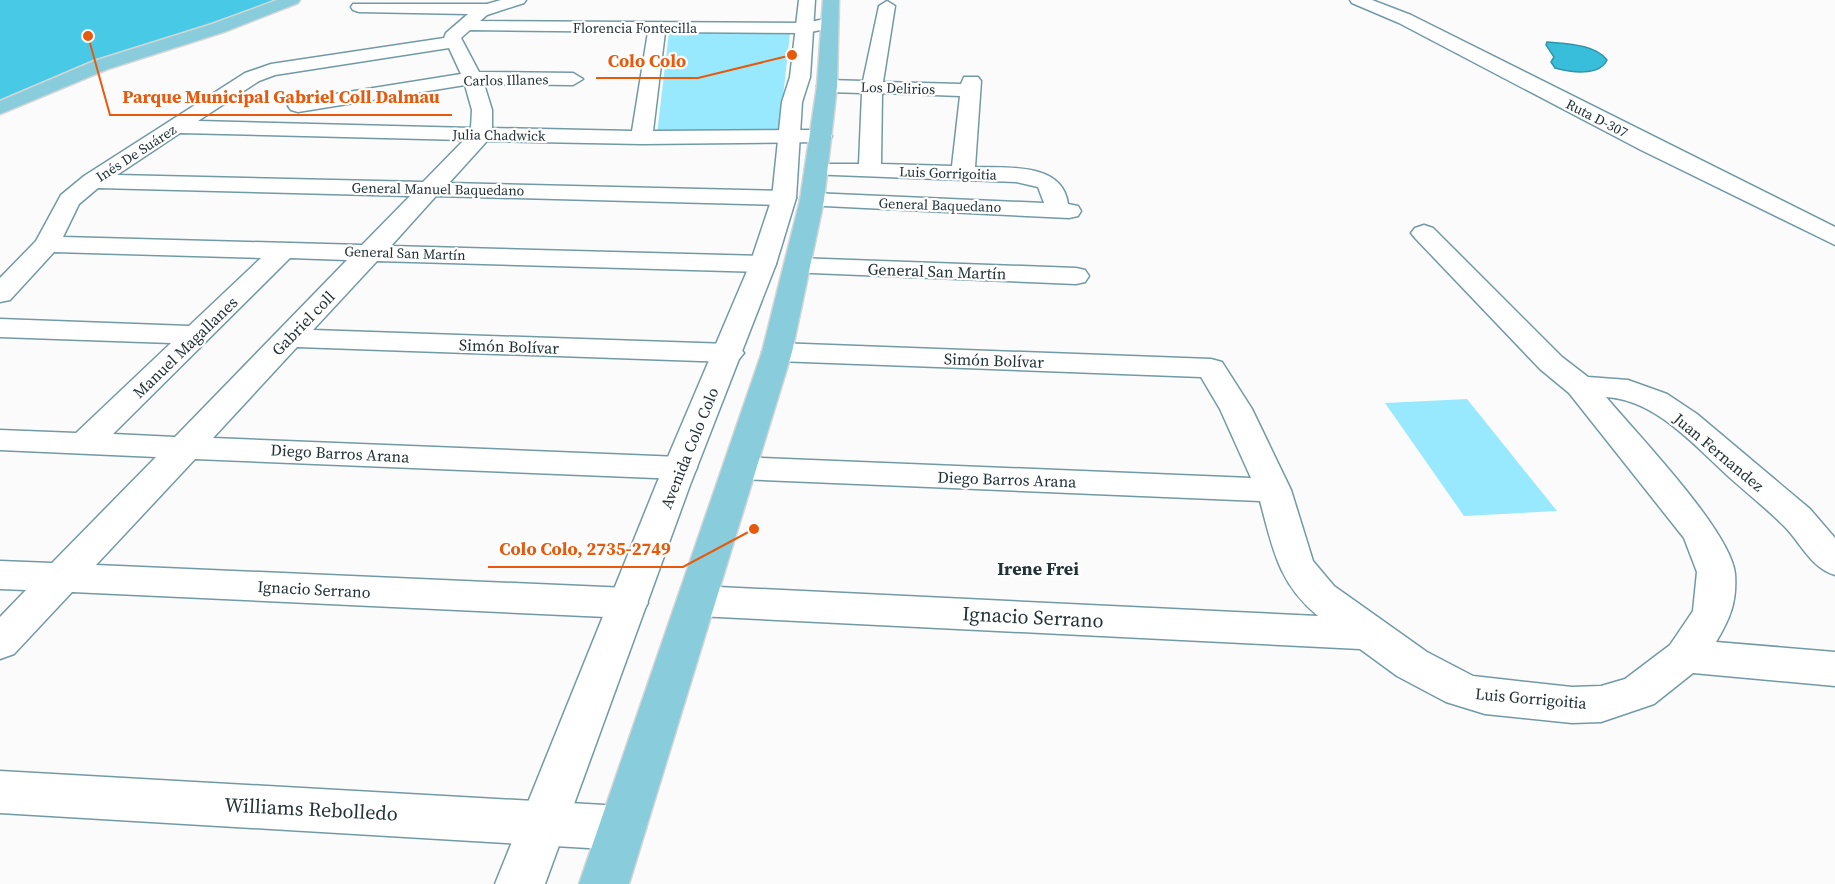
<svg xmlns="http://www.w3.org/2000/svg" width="1835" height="884" viewBox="0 0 1835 884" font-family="'Source Serif 4',serif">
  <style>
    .green { fill: #98e9fd }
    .forest { fill: #48cae6 }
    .water { fill: #38beda; stroke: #3194a9; stroke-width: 1.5 }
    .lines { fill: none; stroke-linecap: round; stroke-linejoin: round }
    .street-casing { stroke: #729aa5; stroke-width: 3 }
    .secondary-casing { stroke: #729aa5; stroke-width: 3 }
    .primary-casing { stroke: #d3d6d7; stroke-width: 3 }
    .street { fill: #fff; fill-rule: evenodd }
    .secondary { fill: #fff; fill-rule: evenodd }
    .primary { fill: #89ccdb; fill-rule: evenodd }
    .labels { text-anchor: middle; stroke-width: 4.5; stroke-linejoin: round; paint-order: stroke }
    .far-street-label { font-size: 14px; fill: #223338; stroke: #fff }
    .street-label { font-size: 16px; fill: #223338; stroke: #fff }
    .neighbourhood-label { font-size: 18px; font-weight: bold; fill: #223338; stroke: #fff }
    .near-street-label { font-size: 20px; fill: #223338; stroke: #fff }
    .leader { fill: none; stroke: #e8590c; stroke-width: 2 }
    .callout-dot { fill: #e8590c; stroke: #fff; stroke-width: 2 }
    .callout-label { font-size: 18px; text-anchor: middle; font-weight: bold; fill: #e8590c; stroke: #fff; stroke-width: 4.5; stroke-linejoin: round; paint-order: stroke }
  </style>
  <rect width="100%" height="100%" fill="#fbfbfb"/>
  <path class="green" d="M669 32 790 33 779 134H657Z
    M1467 399 1557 511 1464 516 1385 403Z"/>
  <path class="forest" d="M0 0H276L244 14 0 103Z"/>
  <path class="water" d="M1547 42C1566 44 1595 44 1607 60 1599 77 1570 72 1555 68L1551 62 1554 57 1546 45Z"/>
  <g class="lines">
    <defs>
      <path id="street" d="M501 0H526L524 3 487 15 480 21 806 23 829 18 835 19 837 23 835 27 806 33 665 32 653 131 821 130 829 131 832 136 829 141 821 142 642 144 487 141 449 183 784 191 792 193 796 198 792 203 784 205 436 196 391 246 763 256 772 258 776 264 772 270 763 272 377 261 313 330 729 344 739 347 744 353 739 359 729 362 297 347 213 438 680 457 692 460 697 468 692 476 680 479 195 459 96 565 628 588 642 593 648 603 642 613 628 618 72 592 14 654 0 659V617L26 590 0 589V561L52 563 156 457 0 450V430L76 433 171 343 0 337V319L189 326 261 258 54 252 10 300 0 302V278L36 241 61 195 84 176 245 73 271 64 444 38 446 33 468 14 359 12 353 10 351 7 353 4H487ZM470 30 648 32 632 131 492 128V110L484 84 573 85 583 79 573 73 479 72 461 38ZM449 48 461 74 298 100 291 102 288 106 291 110 298 112 465 85 472 110 471 128 198 121 259 81 275 75ZM180 133 464 140 423 182 117 175ZM98 188 410 196 362 245 63 237 79 204ZM290 258 347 260 175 437 113 434Z
        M887 1 895 6 883 82 961 84 964 77H978L981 81 975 167C1007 168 1063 162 1068 204L1078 206 1081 211 1078 216 1069 218 804 205 800 200 804 195 812 193 1044 203 1038 187 1016 182 808 174 805 169 808 164H859L862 93 827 92 817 86 827 80 863 81 879 6ZM882 93 960 96 952 166 881 164Z
        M1424 225 1433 228 1562 357 1588 377 1628 380 1667 394 1697 414 1810 509 1835 538V575C1811 568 1801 543 1784 526 1767 509 1747 493 1729 477 1694 445 1656 400 1606 397 1636 433 1731 531 1735 574 1737 602 1730 619 1716 642L1835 652V686L1693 673 1654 704 1601 722 1572 723 1485 714 1446 702 1397 676 1360 649 698 616 684 611 678 601 684 591 698 586 1318 616C1278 583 1273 549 1260 501L740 479 728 476 723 468 728 460 740 457 1251 478 1220 409 1201 377 777 361 767 358 762 352 767 346 777 343 1211 359 1222 362 1252 409 1291 490 1313 561 1334 586 1427 652 1473 676 1572 687 1601 686 1625 679 1670 645 1693 611 1697 572 1684 538 1569 393 1540 369 1415 238 1411 233 1415 228Z
        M797 258 1076 268 1085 270 1089 276 1085 282 1076 284 788 272 784 266 788 260Z
        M0 771 622 806 639 813 646 828 639 843 622 850 0 813Z"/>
      <path id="secondary" d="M799 0H815L810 77 802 102 796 198 776 264 690 485 545 884H495L656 485 750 264 772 198 782 102 790 77Z
        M1350 0H1372L1411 15 1835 227V245L1641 150 1399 23 1352 3Z"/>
      <path id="primary" d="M277 0H300L298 3 224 32 108 69 0 114V101L94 61 212 24Z
        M823 0H839L837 86 824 200 792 352 629 884H579L762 352 800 200 817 86Z"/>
    </defs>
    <use href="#street" class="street-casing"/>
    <use href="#secondary" class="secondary-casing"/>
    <use href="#primary" class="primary-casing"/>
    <use href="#street" class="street"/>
    <use href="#secondary" class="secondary"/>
    <use href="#primary" class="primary"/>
  </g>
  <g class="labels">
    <g class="far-street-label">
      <text x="635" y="33">Florencia Fontecilla</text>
      <text transform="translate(506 80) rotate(-1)" y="5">Carlos Illanes</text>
      <text transform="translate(898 88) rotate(2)" y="5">Los Delirios</text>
      <text transform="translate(1597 118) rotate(27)" y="5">Ruta D-307</text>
      <text transform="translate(499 135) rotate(1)" y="5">Julia Chadwick</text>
      <text transform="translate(136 153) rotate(-33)" y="5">Inés De Suárez</text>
      <text transform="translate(948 173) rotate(2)" y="5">Luis Gorrigoitia</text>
      <text transform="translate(438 189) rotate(1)" y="5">General Manuel Baquedano</text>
      <text transform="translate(940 205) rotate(2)" y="5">General Baquedano</text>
      <text transform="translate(405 253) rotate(2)" y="5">General San Martín</text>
    </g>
    <g class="street-label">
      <text transform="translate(937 271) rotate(2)" y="6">General San Martín</text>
      <text transform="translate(303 323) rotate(-46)" y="6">Gabriel coll</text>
      <text transform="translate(509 346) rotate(2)" y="6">Simón Bolívar</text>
      <text transform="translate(185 347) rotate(-44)" y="6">Manuel Magallanes</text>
      <text transform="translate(994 360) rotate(2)" y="6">Simón Bolívar</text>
      <text transform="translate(689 448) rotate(-68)" y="6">Avenida Colo Colo</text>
      <text transform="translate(1719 452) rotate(40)" y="6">Juan Fernandez</text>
      <text transform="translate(340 453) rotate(3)" y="6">Diego Barros Arana</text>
      <text transform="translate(1007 479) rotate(2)" y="6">Diego Barros Arana</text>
      <text transform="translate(314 589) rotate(3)" y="6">Ignacio Serrano</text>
      <text transform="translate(1531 698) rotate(5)" y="6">Luis Gorrigoitia</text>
    </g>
    <g class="neighbourhood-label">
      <text x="1038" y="575">Irene Frei</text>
    </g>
    <g class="near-street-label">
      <text transform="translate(1033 617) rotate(3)" y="7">Ignacio Serrano</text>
      <text transform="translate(311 809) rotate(3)" y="7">Williams Rebolledo</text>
    </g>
  </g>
  <path class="leader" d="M792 55L698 78H596M88 36L110 115H452M754 529L683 567H488"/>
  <g class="callout-dot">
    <circle cx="792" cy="55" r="6"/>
    <circle cx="88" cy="36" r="6"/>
    <circle cx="754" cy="529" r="6"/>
  </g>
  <g class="callout-label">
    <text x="647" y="67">Colo Colo</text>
    <text x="281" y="103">Parque Municipal Gabriel Coll Dalmau</text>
    <text x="585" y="555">Colo Colo, 2735-2749</text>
  </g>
</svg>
